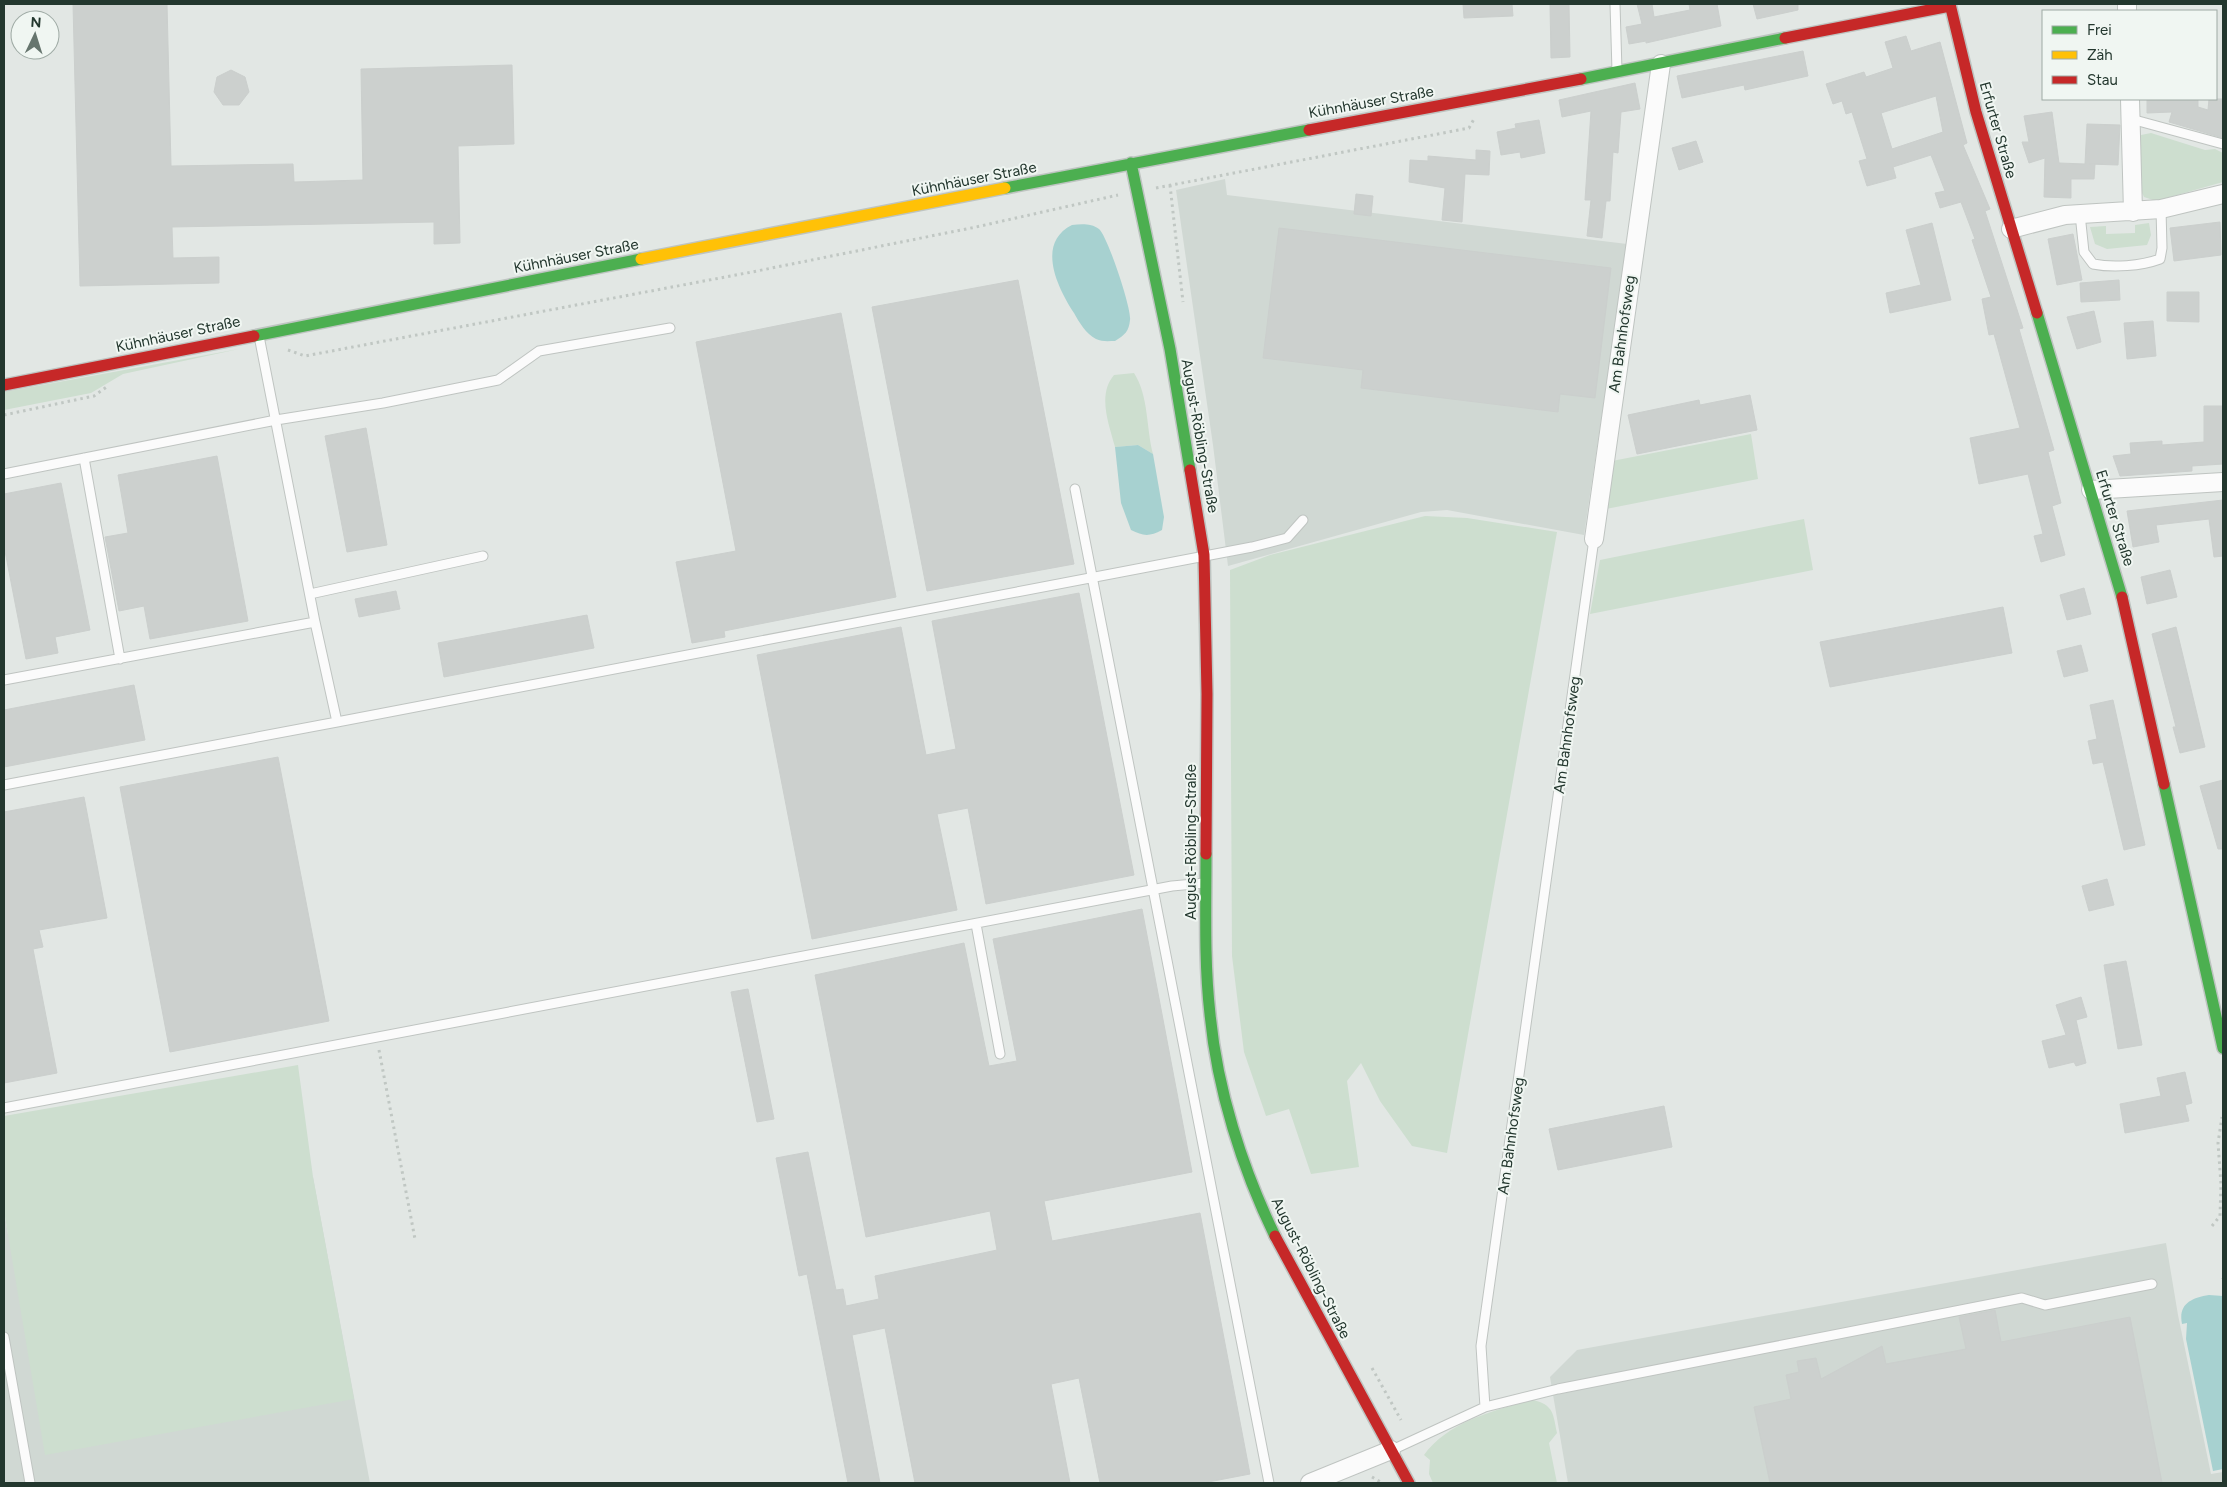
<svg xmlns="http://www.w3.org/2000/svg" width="2227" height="1487" viewBox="0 0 2227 1487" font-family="Figtree,sans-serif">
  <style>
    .built { fill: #d0d8d3 }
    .green { fill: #cddecf }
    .water { fill: #a7d1d0 }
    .building { fill: #ccd0ce; stroke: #cbcfcd; fill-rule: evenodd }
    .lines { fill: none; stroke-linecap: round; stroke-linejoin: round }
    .lane-casing { stroke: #bfc4c1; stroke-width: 11 }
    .street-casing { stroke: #bfc4c1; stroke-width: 20 }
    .fast-casing { stroke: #bec4c1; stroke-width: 14 }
    .slow-casing { stroke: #bec4c1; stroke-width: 14 }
    .jam-casing { stroke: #bec4c1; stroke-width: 14 }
    .path { stroke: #c0c7c3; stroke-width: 3; stroke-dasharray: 2.5 4; stroke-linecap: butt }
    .lane { stroke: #fbfbfb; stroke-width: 9 }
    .street { stroke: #fbfbfb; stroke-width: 18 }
    .fast { stroke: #4caf50; stroke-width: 11 }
    .slow { stroke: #ffc107; stroke-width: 11 }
    .jam { stroke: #c62828; stroke-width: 11 }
    .labels { text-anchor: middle; stroke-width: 4; stroke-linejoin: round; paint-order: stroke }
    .street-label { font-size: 15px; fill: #23372e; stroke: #f0f6f2 }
  </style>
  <rect width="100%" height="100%" fill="#e2e7e4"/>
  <path class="built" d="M1225 179 1227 195 1627 244 1584 535 1447 510 1421 512 1228 566 1213 445 1176 190Z
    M313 1177 370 1483H4V1211L8 1234Z
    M2166 1243 2178 1315 2211 1474 2223 1472V1483H1568L1550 1377 1577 1350Z"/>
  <path class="green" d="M2151 133 2205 150 2215 149 2223 153V182L2156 201 2144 197 2139 186 2141 135Z
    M2149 223 2151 235 2147 245 2107 249 2095 244 2090 227 2106 226V234L2135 233V225Z
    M239 349 123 374 91 393 4 410V392Z
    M1134 373C1149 396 1146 428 1153 454L1138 445 1115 447C1109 424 1097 395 1114 375Z
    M1751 434 1758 479 1606 509 1612 461Z
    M1425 516 1467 518 1557 532 1447 1153 1412 1146 1380 1101 1361 1063 1347 1081 1359 1167 1311 1174 1289 1109 1266 1116 1244 1052 1232 956 1230 570 1270 555Z
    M1804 519 1813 570 1590 614 1600 560Z
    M298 1065 313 1177 354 1399 45 1455 4 1211V1116Z
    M1533 1400C1554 1405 1553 1414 1557 1433L1549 1443 1557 1483H1433L1429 1474 1430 1460 1424 1455C1448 1422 1494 1410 1533 1400Z"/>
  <path class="water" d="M1072 225C1081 224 1091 223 1099 229 1107 235 1132 309 1130 320 1129 331 1125 335 1115 341 1109 341 1102 342 1096 339 1086 334 1079 322 1074 313 1057 287 1036 243 1072 225Z
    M1138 445 1153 454 1164 517 1162 530C1149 537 1143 536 1131 530L1121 503 1115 447Z
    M2209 1295 2223 1296V1469L2213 1471 2186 1339 2187 1323 2182 1324C2178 1304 2191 1298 2209 1295Z"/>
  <path class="building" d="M73 4H167L171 166 293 164 294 182 363 180 361 69 512 65 514 144 458 146 460 243 434 244V222L172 227 173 258 219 257V283L80 286Z
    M1463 4H1512L1513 16 1464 18Z
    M1550 4H1569L1570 57 1551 58Z
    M1637 4H1652L1654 17 1690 10 1689 4H1717L1721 26 1646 43V41L1629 44 1626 27 1642 24Z
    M1753 4H1798V10L1757 19Z
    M1906 36 1911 51 1940 42 1967 143 1963 145 1990 209 1985 211 2023 328 2019 329 2054 450 2048 452 2061 503 2052 506 2065 555 2041 562 2034 536 2043 534 2028 474 1979 484 1970 438 2020 428 1994 334 1989 335 1982 299 1991 297 1972 240 1975 239 1961 202 1940 208 1935 193 1945 191 1931 155 1893 167 1896 178 1867 186 1859 161 1867 159 1852 112 1846 114 1842 101 1833 104 1826 84 1864 72 1866 77 1893 68 1885 42ZM1936 96 1943 132 1892 149 1881 113Z
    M1803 51 1808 76 1745 90 1744 85 1682 98 1677 76Z
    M231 70 245 77 249 92 239 105H223L214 92 217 77Z
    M1635 83 1640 109 1621 112 1618 153 1613 152 1610 201H1606L1602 238 1587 236 1591 200H1585L1591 111 1562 117 1559 100Z
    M2147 99H2198V107L2208 110 2209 99H2223V138L2169 122 2172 112 2147 113Z
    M2052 112 2059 163 2085 164 2087 124 2120 125 2118 165 2089 164H2095L2094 179H2071V198L2044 197 2045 158 2029 163 2022 142H2029L2024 116Z
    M1539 120 1545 153 1521 158 1520 152 1501 155 1497 132 1516 128 1515 124Z
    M1696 141 1703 162 1679 170 1672 148Z
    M1476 150 1490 151 1489 175 1465 174 1462 222 1442 220 1445 188 1409 182 1410 160 1428 161V156L1476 160Z
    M1356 194 1373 196 1371 216 1354 214Z
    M2220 222 2221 255 2174 261 2170 228Z
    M1932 223 1951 300 1890 313 1886 293 1921 285 1906 230Z
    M1279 228 1611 268 1595 398 1560 394 1558 412 1361 388 1363 370 1263 358Z
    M2073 234 2082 280 2057 285 2048 239Z
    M1018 280 1074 564 927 591 872 307Z
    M2119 280 2120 300 2081 302 2080 283Z
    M2167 292H2199V322L2167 321Z
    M2094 311 2101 342 2077 349 2067 317Z
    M841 313 896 597 724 631 725 637 692 643 676 562 736 551 696 342Z
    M2153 321 2156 356 2127 359 2124 323Z
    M1750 395 1757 430 1637 454 1628 415 1699 400 1700 405Z
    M2204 406H2223V464L2192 466V471L2120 476 2113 456 2131 454 2130 443 2162 441V445L2204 442Z
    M366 428 387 545 347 552 325 436Z
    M217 456 248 621 150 639 144 606 119 611 105 537 128 533 118 475Z
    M61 483 90 630 55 637 58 653 26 659 4 546V494Z
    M2223 500V556L2214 557 2209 519 2156 525 2159 542 2133 547 2127 511Z
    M2170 570 2177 597 2147 604 2141 577Z
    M2084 588 2091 614 2067 620 2060 595Z
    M396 591 400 609 359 617 355 599Z
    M1079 593 1134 875 986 904 968 808 937 814 957 910 812 939 757 655 901 627 926 755 956 749 932 621Z
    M2003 607 2012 653 1830 687 1820 642Z
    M587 615 594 648 444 677 438 643Z
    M2176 627 2205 747 2180 753 2173 727H2176L2152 634Z
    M2081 645 2088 671 2064 677 2057 651Z
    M134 685 145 740 4 767V710Z
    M2113 700 2145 845 2124 850 2103 762 2093 764 2088 741 2097 739 2090 705Z
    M278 757 329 1021 170 1052 120 787Z
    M2223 780V849H2218L2200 786Z
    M84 797 107 918 39 930 43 947 33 949 57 1073 4 1083V812Z
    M2107 879 2114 905 2089 911 2082 886Z
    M1142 909 1192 1172 1044 1201 1052 1241 1200 1213 1250 1474 1203 1483H1100L1079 1378 1051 1384 1070 1483H915L885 1328 852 1335 880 1483H848L807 1274 799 1276 776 1158 808 1152 836 1290 843 1289 846 1306 879 1299 875 1276 997 1250 990 1211 866 1237 815 975 964 943 989 1066 1017 1061 993 939Z
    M2126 961 2142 1045 2118 1049 2104 965Z
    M748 989 774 1119 757 1122 731 992Z
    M2081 997 2087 1017 2076 1020 2086 1063 2076 1066 2074 1062 2049 1068 2042 1041 2066 1035 2056 1005Z
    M2185 1072 2192 1103 2185 1105 2189 1121 2125 1133 2120 1104 2161 1096 2157 1078Z
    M1664 1106 1672 1147 1558 1170 1549 1129Z
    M1995 1310 2001 1342 2130 1317 2162 1483H1770L1754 1407 1791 1399 1786 1375 1799 1372 1797 1361 1816 1358 1821 1379 1882 1346 1886 1364 1966 1349 1959 1317Z"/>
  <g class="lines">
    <defs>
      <path id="lane" d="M1615 4 1617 71
        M2131 119 2223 144
        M2080 214 2084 252 2093 264C2113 268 2141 266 2160 259L2162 248 2161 209
        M84 458 120 659
        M4 474 276 420 383 403 498 380 539 351 670 328
        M1075 489 1269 1483
        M310 594 483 556
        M315 622 337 722 1252 547 1287 538 1303 520
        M4 680 315 622 259 336
        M4 785 337 722
        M976 924 1000 1054
        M4 1108 1172 886 1205 883
        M4 1337 30 1483
        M1485 1407 1481 1346 1594 539
        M1392 1450 1485 1407 1558 1389 2022 1298 2045 1305 2152 1284"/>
      <path id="street" d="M2127 4V11
        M2130 99 2133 212
        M2011 229 2065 215 2161 209 2223 194
        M2091 490 2223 482
        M1594 539 1661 64
        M1310 1483 1391 1450"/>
      <path id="fast" d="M1581 79 1785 38
        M1131 163 1170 349 1190 470
        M1005 188 1309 130
        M2037 313 2122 597
        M254 336 641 259
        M2164 784 2223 1048
        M1206 854C1206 907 1204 961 1210 1014 1217 1089 1242 1168 1275 1236"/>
      <path id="slow" d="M641 259 1005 188"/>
      <path id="jam" d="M1950 4 1976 112 2037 313
        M1785 38 1950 6
        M1309 130 1581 79
        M4 385 254 336
        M1190 470 1204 555 1207 694 1206 854
        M2122 597 2164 784
        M1275 1236 1409 1483"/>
    </defs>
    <use href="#lane" class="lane-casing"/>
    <use href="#street" class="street-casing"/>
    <use href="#fast" class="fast-casing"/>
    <use href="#slow" class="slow-casing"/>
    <use href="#jam" class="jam-casing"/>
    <path class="path" d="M1170 185 1183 302
      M1156 188 1469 128 1474 119
      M288 350 305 356 752 272 976 227 1118 195
      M4 415 94 396 108 386
      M379 1050 415 1239
      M2212 1226 2220 1216 2221 1184 2218 1143 2222 1117
      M2223 1278V1279
      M1372 1368 1401 1420
      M1372 1477 1382 1483"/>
    <use href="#lane" class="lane"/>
    <use href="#street" class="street"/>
    <use href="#fast" class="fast"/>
    <use href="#slow" class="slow"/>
    <use href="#jam" class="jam"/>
  </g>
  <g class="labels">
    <g class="street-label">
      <text transform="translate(1371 102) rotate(-10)" y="5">Kühnhäuser Straße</text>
      <text transform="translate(1998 130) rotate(74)" y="5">Erfurter Straße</text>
      <text transform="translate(974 179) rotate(-11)" y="5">Kühnhäuser Straße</text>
      <text transform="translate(576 256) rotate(-11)" y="5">Kühnhäuser Straße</text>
      <text transform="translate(178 334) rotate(-12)" y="5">Kühnhäuser Straße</text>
      <text transform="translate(1622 334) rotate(-82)" y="5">Am Bahnhofsweg</text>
      <text transform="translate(1200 436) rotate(80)" y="5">August-Röbling-Straße</text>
      <text transform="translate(2115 518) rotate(73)" y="5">Erfurter Straße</text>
      <text transform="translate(1567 735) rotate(-82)" y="5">Am Bahnhofsweg</text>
      <text transform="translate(1191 842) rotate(-90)" y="5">August-Röbling-Straße</text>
      <text transform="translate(1511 1136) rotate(-82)" y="5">Am Bahnhofsweg</text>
      <text transform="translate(1311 1268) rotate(63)" y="5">August-Röbling-Straße</text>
    </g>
  </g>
  <rect width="2227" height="1487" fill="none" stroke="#23372e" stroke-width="10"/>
  <rect x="2042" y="10" width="175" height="90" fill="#f0f6f2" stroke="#9eaaa4"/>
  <rect x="2052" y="26" width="25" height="8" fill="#4caf50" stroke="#9eaaa4"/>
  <text x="2087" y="35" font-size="15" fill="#23372e">Frei</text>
  <rect x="2052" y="51" width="25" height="8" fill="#ffc107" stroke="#9eaaa4"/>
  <text x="2087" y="60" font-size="15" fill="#23372e">Zäh</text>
  <rect x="2052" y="76" width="25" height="8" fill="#c62828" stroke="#9eaaa4"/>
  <text x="2087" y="85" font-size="15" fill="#23372e">Stau</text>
  <g transform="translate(35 35) rotate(4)"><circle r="24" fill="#f0f6f2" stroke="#9eaaa4"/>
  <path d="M0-4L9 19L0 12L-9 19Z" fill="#66756e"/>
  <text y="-8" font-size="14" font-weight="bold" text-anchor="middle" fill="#23372e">N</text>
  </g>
</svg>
